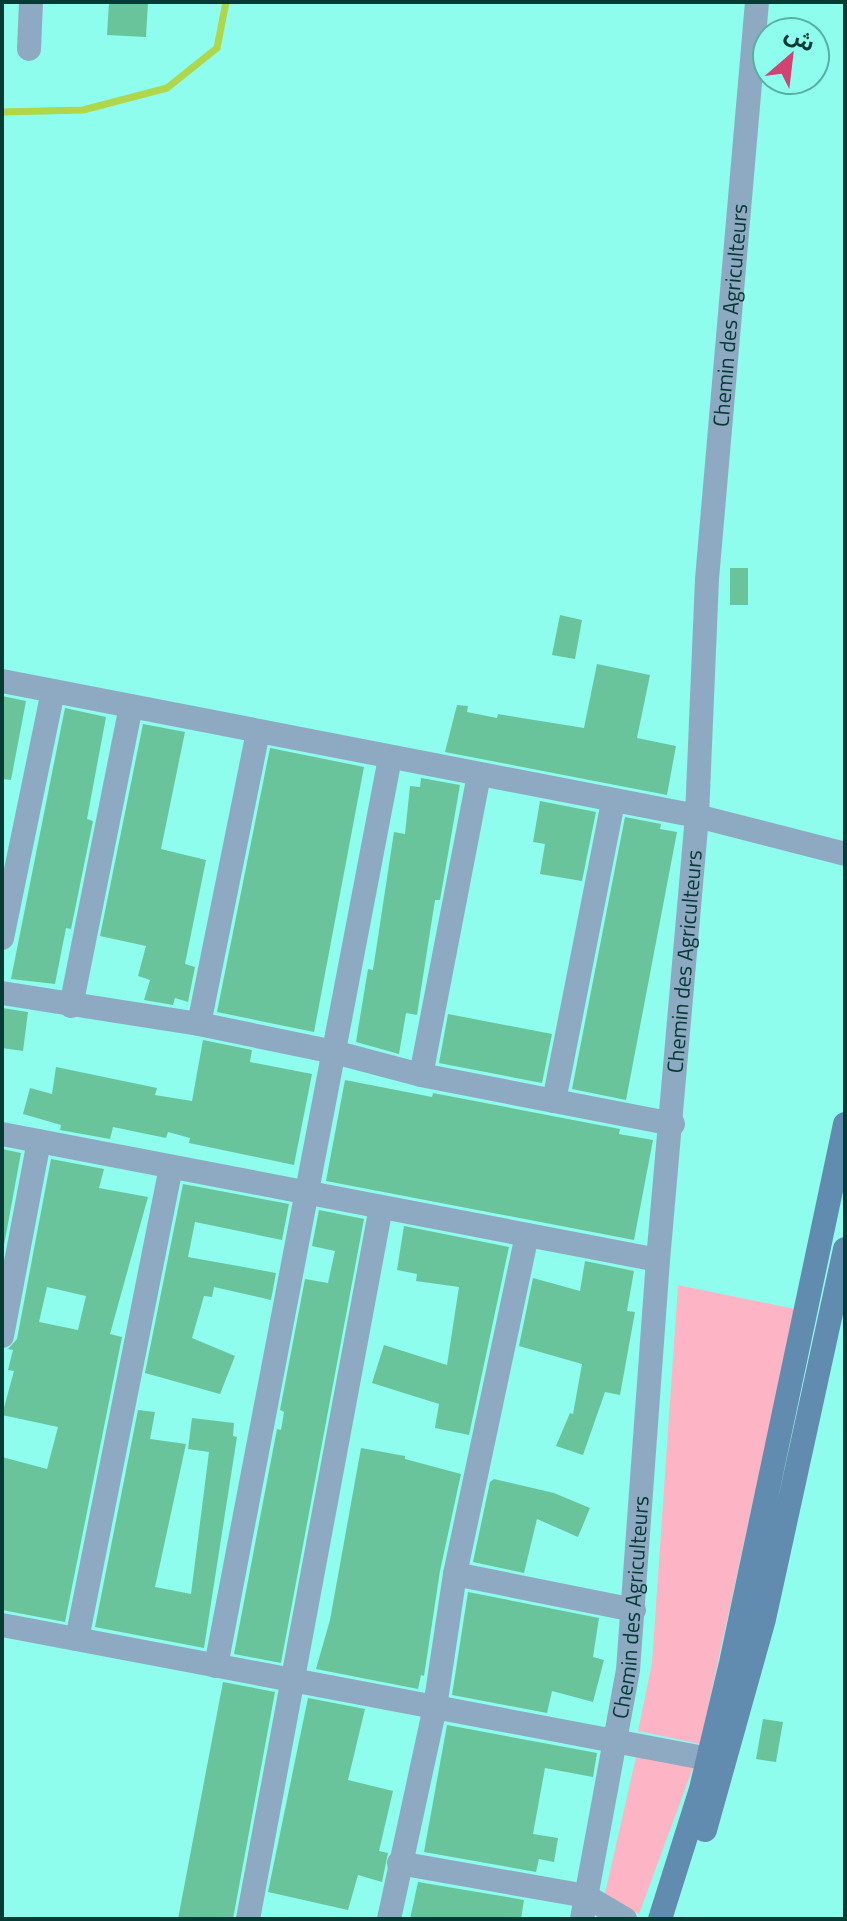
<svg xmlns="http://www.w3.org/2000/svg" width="847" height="1921" viewBox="0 0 847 1921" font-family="'Titillium Web','Noto Sans Arabic',sans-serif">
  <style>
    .green { fill: #fdb5c6 }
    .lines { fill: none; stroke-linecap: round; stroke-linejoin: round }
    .stream { stroke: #b0d64b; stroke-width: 7 }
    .building { fill: #69c49c; fill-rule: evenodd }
    .street { stroke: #8daac2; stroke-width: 24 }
    .secondary { stroke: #618cb0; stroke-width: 24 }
    .labels { text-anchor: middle; stroke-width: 6; stroke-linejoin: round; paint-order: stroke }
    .street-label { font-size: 22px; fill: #063b35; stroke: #8efded }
  </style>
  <rect width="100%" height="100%" fill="#8efded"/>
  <path class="green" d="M678 1285 795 1309 700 1744 638 1731 652 1663Z
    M636 1757 694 1765 639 1914 604 1898Z"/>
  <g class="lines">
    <path class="stream" d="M2 112 83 110 167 88 217 48 226 2"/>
  </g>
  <path class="building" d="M109 2H148L146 37 107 35Z
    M730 568H748V605H730Z
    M560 615 582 620 575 659 552 655Z
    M597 664 650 675 637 738 676 746 667 795 445 752 457 705 468 706 467 712 497 718 498 714 584 728Z
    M2 696 26 701 11 780 2 779Z
    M65 708 106 717 87 819 93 821 71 929 66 928 55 984 11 979Z
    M143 724 185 732 161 849 206 860 185 964 195 967 188 1002 175 998 173 1005 144 1000 150 980 138 976 146 946 100 936Z
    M270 748 364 767 314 1032 217 1012Z
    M421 778 460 785 440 900H435L417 1015 406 1013 399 1054 356 1042 368 969 373 970 394 832 405 834 410 786 420 787Z
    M540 801 596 812 582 881 540 874 545 844 533 842Z
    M625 817 661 824 660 829 677 832 626 1100 572 1089Z
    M2 1008 28 1012 23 1051 2 1048Z
    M448 1014 552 1034 542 1083 439 1063Z
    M203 1040 252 1050 250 1062 312 1074 294 1165 189 1143 190 1138 168 1132 166 1138 113 1127 110 1139 60 1130 61 1125 23 1114 30 1088 52 1094 56 1067 157 1088 155 1095 192 1101Z
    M345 1080 432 1097 433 1093 620 1129 619 1134 653 1140 634 1240 326 1181Z
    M2 1149 21 1153 2 1256Z
    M51 1159 104 1169 99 1188 148 1197 110 1334 122 1337 65 1622 2 1610V1457L47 1469 58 1427 2 1415 14 1371 8 1370 13 1350 8 1349 17 1339ZM47 1287 86 1296 78 1330 39 1322Z
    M183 1184 289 1204 282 1240 195 1222 188 1257 276 1273 271 1300 214 1287 212 1297 204 1296 192 1338 235 1356 220 1394 145 1373Z
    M319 1210 364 1219 281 1663 234 1654 277 1429 281 1430 284 1412 280 1410 305 1279 328 1283 335 1251 312 1246Z
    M404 1226 509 1247 469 1435 435 1428 439 1404 372 1383 384 1345 447 1365 459 1287 416 1281 417 1274 397 1270Z
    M585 1261 634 1271 627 1311 635 1312 620 1395 605 1392 583 1455 556 1446 570 1413 573 1414 582 1364 519 1346 533 1278 580 1291Z
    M138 1410 155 1412 150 1439 186 1444 155 1587 191 1594 209 1452 188 1449 192 1418 234 1423 233 1436 237 1437 204 1648 95 1627Z
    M361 1448 405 1456V1459L461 1474 440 1571 424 1676 421 1675 418 1689 316 1669 330 1620Z
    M494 1479 554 1493 590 1508 578 1537 537 1519 524 1573 473 1562 490 1482Z
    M468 1592 599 1618 593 1657 604 1660 593 1702 552 1691 547 1713 452 1695Z
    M223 1682 275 1692 233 1919H178Z
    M308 1698 365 1709 348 1780 393 1791 379 1851 388 1853 382 1882 358 1875 348 1910 268 1892Z
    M763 1719 783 1722 776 1762 756 1759Z
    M447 1725 597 1753 593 1777 545 1768 533 1834 558 1838 554 1862 539 1859 536 1872 424 1852Z
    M418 1882 524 1900 521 1919H410Z"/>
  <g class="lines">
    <g class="street">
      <path d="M29 49 31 2"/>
      <path d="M2 681 697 816 845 854"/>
      <path d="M2 938 53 691"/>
      <path d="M2 993 199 1024 334 1052 421 1075 673 1124"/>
      <path d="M71 1006 131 706"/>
      <path d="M199 1024 258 732"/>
      <path d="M421 1075 479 775"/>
      <path d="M554 1101 613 802"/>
      <path d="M2 1134 658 1260"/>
      <path d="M2 1336 39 1141"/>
      <path d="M455 1574 634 1610"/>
      <path d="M2 1625 709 1759"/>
      <path d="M77 1639 171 1167"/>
      <path d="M216 1666 390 758"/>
      <path d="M399 1863 586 1896 625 1919"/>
      <path d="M248 1919 381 1207"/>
      <path d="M389 1919 435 1707 455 1574 527 1235"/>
      <path id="s1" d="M582 1919 628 1670 658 1260 697 816 707 579 757 2"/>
    </g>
    <path class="secondary" d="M705 1830 764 1619 845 1249
      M660 1919 701 1789 731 1663 845 1124"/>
  </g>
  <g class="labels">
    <g class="street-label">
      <text dy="8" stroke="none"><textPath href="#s1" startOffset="1612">Chemin des Agriculteurs</textPath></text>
      <text dy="8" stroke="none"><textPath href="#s1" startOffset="964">Chemin des Agriculteurs</textPath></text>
      <text dy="8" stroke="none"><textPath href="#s1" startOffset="316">Chemin des Agriculteurs</textPath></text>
    </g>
  </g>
  <rect width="847" height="1921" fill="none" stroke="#063b35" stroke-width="8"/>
  <g transform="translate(791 56) rotate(28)"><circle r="38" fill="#8efded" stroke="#58afa3" stroke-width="2"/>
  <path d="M0-6L14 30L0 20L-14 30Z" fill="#d04373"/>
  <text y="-12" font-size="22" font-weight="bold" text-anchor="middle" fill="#063b35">ش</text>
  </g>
</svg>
